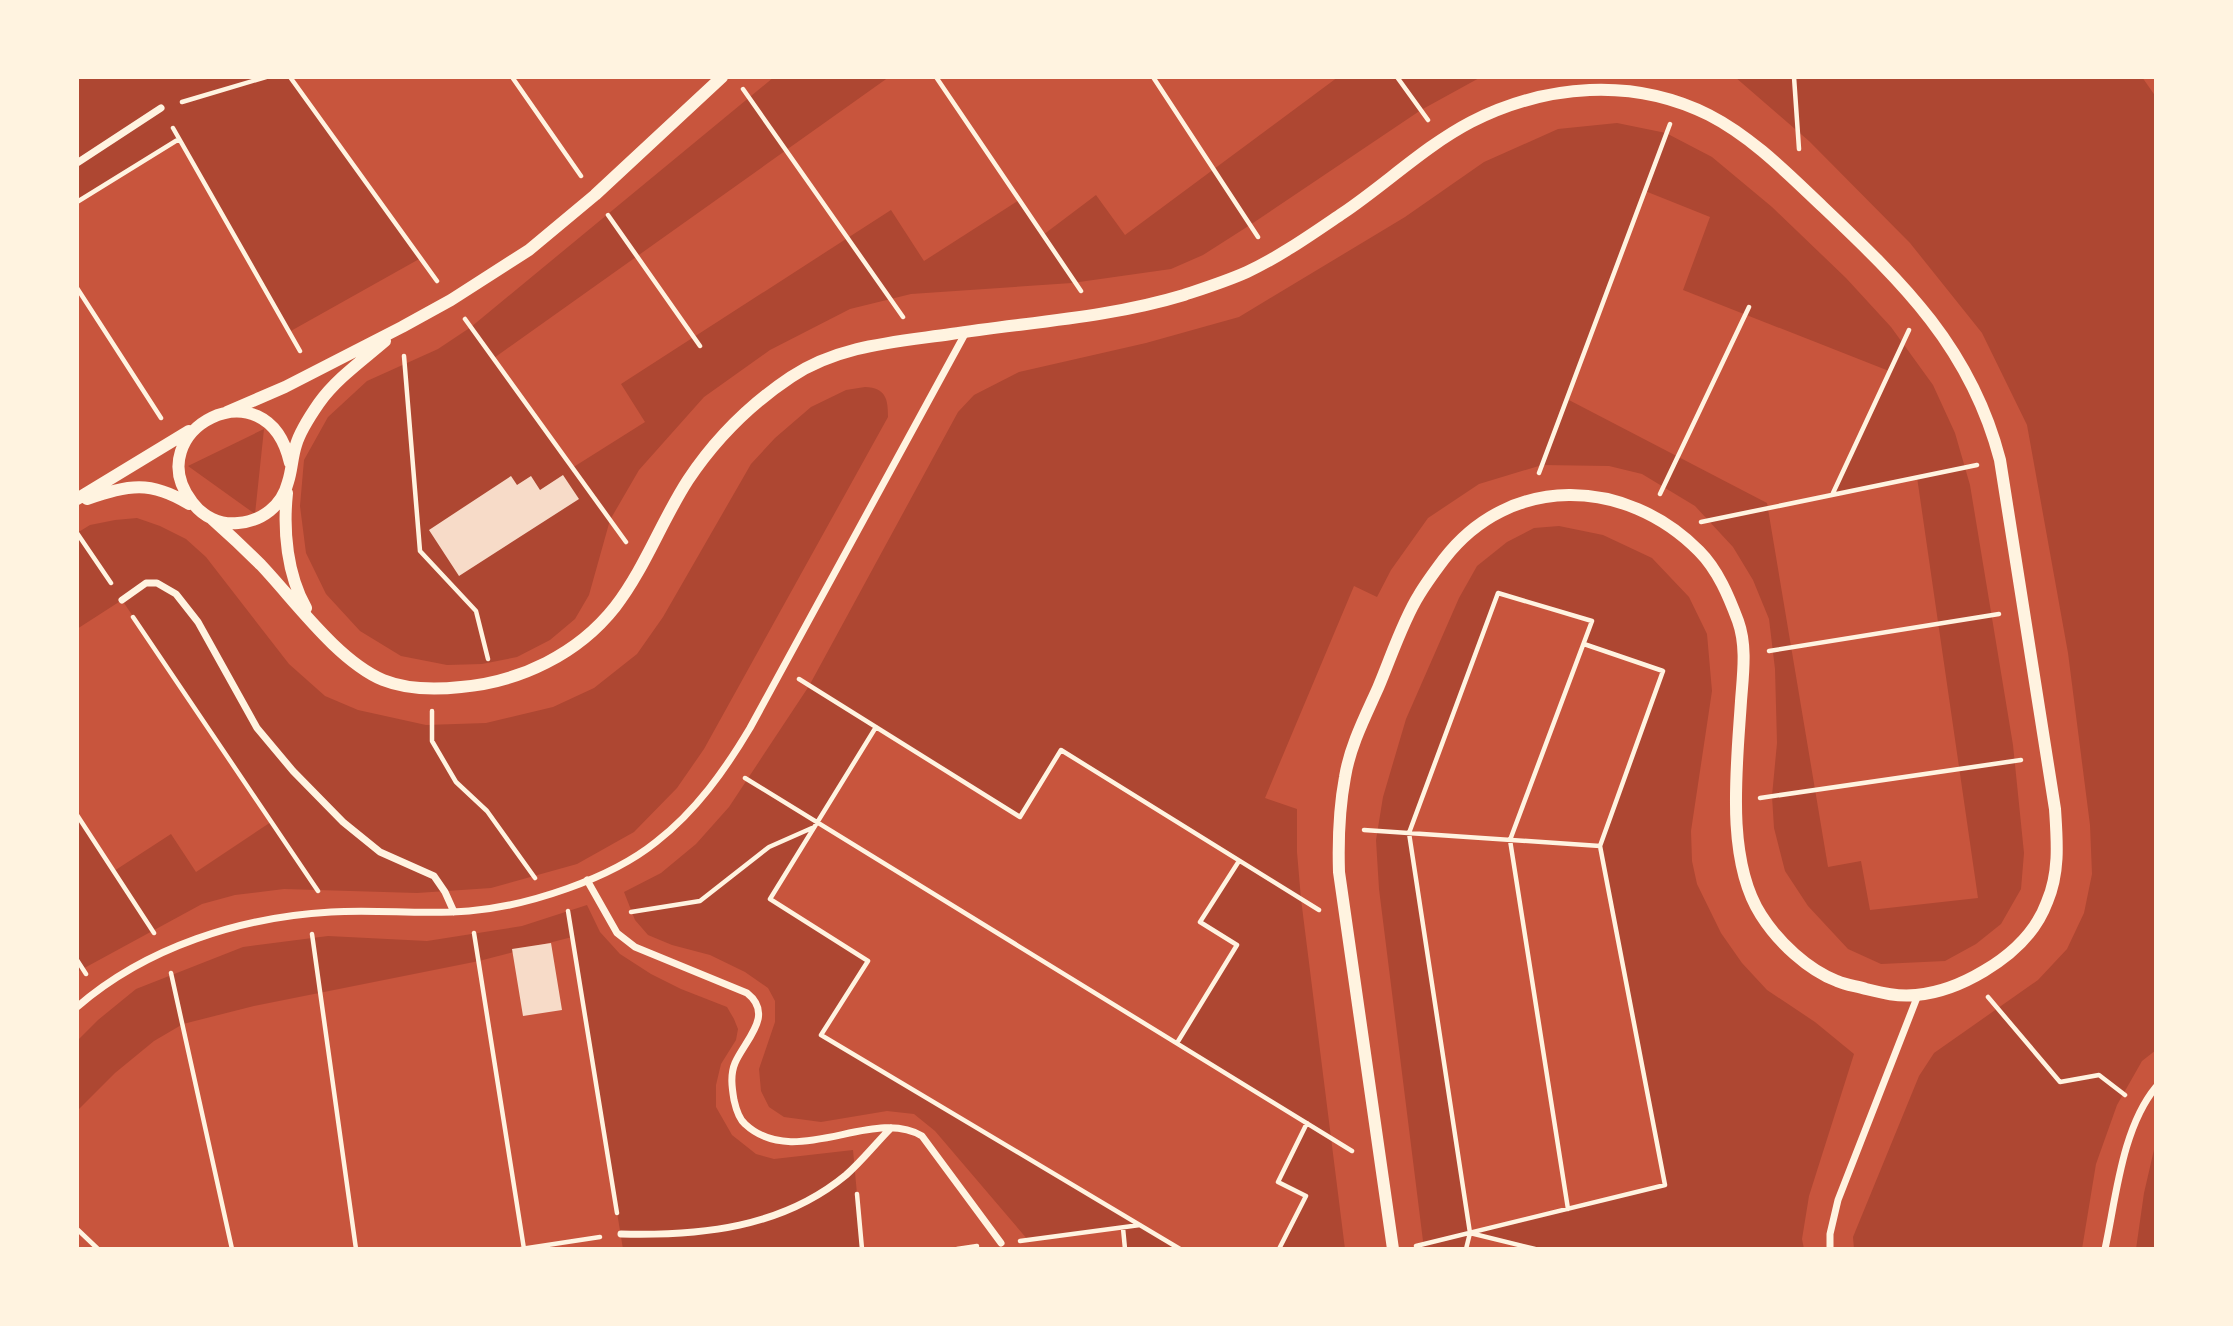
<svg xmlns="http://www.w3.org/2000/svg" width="2233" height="1326" viewBox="0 0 2233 1326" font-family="Lato,sans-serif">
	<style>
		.green { fill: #ae4732; fill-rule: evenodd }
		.building { fill: #f7dbc8 }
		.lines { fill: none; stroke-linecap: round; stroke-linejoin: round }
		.path { stroke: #fff3e0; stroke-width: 4.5 }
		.minor { stroke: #fff3e0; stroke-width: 7 }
		.tertiary { stroke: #fff3e0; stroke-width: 12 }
	</style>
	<rect width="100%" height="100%" fill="#c8553d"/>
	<path class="green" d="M 77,77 L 290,77 L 421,258 L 289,332 L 179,139 L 77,201 Z
		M 774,77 L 889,77 L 494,358 L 572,468 L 645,422 L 621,384 L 891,210 L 924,261 L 1019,200 L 1043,235 L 1096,195 L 1125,235 L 1338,77 L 1481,77 L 1421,110 L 1250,225 L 1203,255 L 1171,269 L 1072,283 L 911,294 L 850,309 L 770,350 L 704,397 L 639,470 L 610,520 L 589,595 L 575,619 L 550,640 L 517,657 L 482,664 L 447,665 L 401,656 L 360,631 L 326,594 L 306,553 L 300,506 L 304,460 L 328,417 L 367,381 L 438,349 L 471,327 Z
		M 1735,77 L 2142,77 L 2156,97 L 2156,1050 L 2142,1061 L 2117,1105 L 2096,1164 L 2082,1249 L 1854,1249 L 1853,1237 L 1919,1076 L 1934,1053 L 2038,980 L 2067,949 L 2084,913 L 2092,874 L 2090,825 L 2068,653 L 2027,425 L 1982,333 L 1910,243 L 1809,141 Z
		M 1617,123 L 1666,133 L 1712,157 L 1772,207 L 1846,278 L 1891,327 L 1933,385 L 1955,433 L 1970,485 L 2013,745 L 2024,853 L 2021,889 L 2001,924 L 1976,944 L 1945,961 L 1881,964 L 1848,949 L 1808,906 L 1785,871 L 1774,828 L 1772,796 L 1777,743 L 1775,669 L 1769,619 L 1753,580 L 1733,547 L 1695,506 L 1642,474 L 1609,466 L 1542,465 L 1479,484 L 1428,518 L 1391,570 L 1377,597 L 1354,586 L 1265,798 L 1297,809 L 1297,852 L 1301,899 L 1345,1249 L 1279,1249 L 1306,1197 L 1278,1182 L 1307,1123 L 1177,1043 L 1237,945 L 1200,922 L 1239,861 L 1062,750 L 1020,817 L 876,728 L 770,899 L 868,961 L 822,1035 L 1180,1249 L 1125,1249 L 1123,1228 L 1028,1240 L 935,1131 L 914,1114 L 887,1111 L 821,1122 L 784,1117 L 769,1107 L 761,1091 L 759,1069 L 775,1022 L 775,1001 L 768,988 L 745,972 L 710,955 L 672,945 L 648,935 L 635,920 L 624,892 L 661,873 L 696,844 L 729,807 L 809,686 L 958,412 L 974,395 L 1019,372 L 1146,343 L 1239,317 L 1405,217 L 1484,162 L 1558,129 ZM 1645,191 L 1710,217 L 1683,290 L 1889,371 L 1833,494 L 1917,477 L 1978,898 L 1870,910 L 1861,861 L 1828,867 L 1767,503 L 1567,399 Z
		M 865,387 C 886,388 888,399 888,417 L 704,749 L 677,788 L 634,832 L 577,864 L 491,888 L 417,893 L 284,889 L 235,895 L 202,904 L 77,972 L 77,815 L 114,871 L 171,834 L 196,872 L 271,822 L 122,600 L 77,629 L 77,533 L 90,525 L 115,520 L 137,518 L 160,526 L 186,539 L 206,557 L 289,664 L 325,696 L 358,710 L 426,725 L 486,723 L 553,707 L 594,688 L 637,654 L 663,617 L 751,464 L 775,438 L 811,407 L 846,390 Z
		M 264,429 L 255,514 L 188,466 Z
		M 1559,526 L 1603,535 L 1652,558 L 1689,597 L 1707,634 L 1712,691 L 1691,831 L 1692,861 L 1697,884 L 1721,933 L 1742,963 L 1767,990 L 1815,1022 L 1854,1054 L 1809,1196 L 1802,1239 L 1804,1249 L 1536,1249 L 1470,1233 L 1466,1249 L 1424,1249 L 1379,889 L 1376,840 L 1383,797 L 1406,719 L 1459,598 L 1477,566 L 1507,542 L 1534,528 ZM 1498,593 L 1592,622 L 1584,644 L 1663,671 L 1600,846 L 1665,1185 L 1469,1233 L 1409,833 Z
		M 587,905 L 600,932 L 620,954 L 651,974 L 681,989 L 727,1007 L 734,1019 L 738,1029 L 736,1040 L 721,1064 L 716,1085 L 716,1107 L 732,1135 L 756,1154 L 774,1159 L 853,1150 L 862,1249 L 623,1249 L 572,937 L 479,961 L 254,1006 L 183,1024 L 154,1041 L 115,1073 L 77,1111 L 77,1041 L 98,1020 L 136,989 L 243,947 L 328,936 L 427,941 L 522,926 Z
		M 2156,1141 L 2156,1249 L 2136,1249 L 2144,1193 Z"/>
	<path class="building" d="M 563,475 L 579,499 L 459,576 L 429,530 L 511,476 L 517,485 L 531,476 L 540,490 Z
		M 551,943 L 562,1010 L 523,1016 L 512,949 Z"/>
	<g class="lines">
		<path class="path" d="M 290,77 L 437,281
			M 512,77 L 581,176
			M 936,77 L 1081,291
			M 1153,77 L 1258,237
			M 1397,77 L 1428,120
			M 1794,77 L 1799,149
			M 743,89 L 903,317
			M 182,102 L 266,77
			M 173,128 L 300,351
			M 77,202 L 179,139
			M 608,215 L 700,346
			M 77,288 L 161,418
			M 465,319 L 626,542
			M 404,356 L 420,551 L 476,611 L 488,659
			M 1539,473 L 1670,124
			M 1833,493 L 1909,330
			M 1660,494 L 1749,307
			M 1701,522 L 1977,465
			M 77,533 L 111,583
			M 133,617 L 318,891
			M 1769,651 L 1999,614
			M 799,679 L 1020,817 L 1061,750 L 1319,910
			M 432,711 L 432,741 L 456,782 L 487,811 L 535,878
			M 876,727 L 770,899 L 868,961 L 821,1035 L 1180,1249
			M 745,778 L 1352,1151
			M 1760,798 L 2021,760
			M 77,815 L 154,933
			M 1364,830 L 1600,846
			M 568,911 L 617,1213
			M 631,912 L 700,901 L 769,847 L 812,828
			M 474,933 L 524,1249
			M 312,934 L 356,1249
			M 77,960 L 86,974
			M 171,973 L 232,1249
			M 1988,997 L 2060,1082 L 2099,1075 L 2125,1095
			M 1177,1043 L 1237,945 L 1200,922 L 1239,861
			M 857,1194 L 862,1249
			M 1123,1228 L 1125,1249
			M 77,1229 L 98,1249
			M 1470,1233 L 1535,1249
			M 1020,1241 L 1140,1225
			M 1416,1246 L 1665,1185 L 1600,846 L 1663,671 L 1584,644
			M 521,1249 L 600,1237
			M 957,1249 L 977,1246
			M 1279,1249 L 1306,1196 L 1278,1182 L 1307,1123
			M 1466,1249 L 1470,1233 L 1409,833 L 1498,593 L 1592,621 L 1510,840 L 1568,1209"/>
		<path class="minor" d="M 77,163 L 161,108
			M 122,600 L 146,583 L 157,583 L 176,594 L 198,622 L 257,728 L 293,771 L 343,822 L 380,852 L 434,876 L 445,892 L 454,912
			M 587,880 L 617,933 L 635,947 L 747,993 C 775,1015 745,1040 735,1063 C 730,1075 732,1088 734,1100 C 736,1109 739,1119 745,1124 C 795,1171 873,1106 922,1136 L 1001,1243
			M 77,1007 C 146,947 241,917 331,912 C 377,909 423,915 469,911 C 528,906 610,879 656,842 C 696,811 725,770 750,728 L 966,332
			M 621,1234 C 701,1236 782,1228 846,1175 C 862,1161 876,1143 891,1128
			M 1830,1249 L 1830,1234 L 1838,1200 L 1918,995
			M 2105,1249 C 2116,1198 2122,1128 2156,1087"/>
		<path class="tertiary" d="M 227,412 L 285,387 L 402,327 L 451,300 L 529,250 L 595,195 L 722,77
			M 290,463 C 267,361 137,431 192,502 C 203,517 220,525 238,523 C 262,521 282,506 288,482 C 292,470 292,457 296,445 C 300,431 310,416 319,403 C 336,379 363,360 385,341
			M 287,493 C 283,531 287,574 306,608
			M 77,499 L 189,431
			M 87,499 C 129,485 150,480 189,504
			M 212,519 C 229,534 245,549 261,565 C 295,601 338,661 383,680 C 408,690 434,690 461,687 C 520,682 578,654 615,607 C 645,568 662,520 688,480 C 716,438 749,405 791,377 C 839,345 896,342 951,334 C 1029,322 1108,318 1184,295 C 1205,288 1227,281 1247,272 C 1281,256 1312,234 1343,213 C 1386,184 1425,146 1471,122 C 1546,84 1633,77 1709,115 C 1752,137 1788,174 1823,207 C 1903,283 1971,348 2000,460 L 2055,809 C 2057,840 2060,872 2047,902 C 2036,932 2011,955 1984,971 C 1964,983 1939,993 1916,995 C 1898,997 1882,993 1866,989 C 1856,986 1846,985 1837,981 C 1808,970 1778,942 1761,915 C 1725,859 1737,765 1741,701 C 1743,674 1747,646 1738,621 C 1729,597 1718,570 1699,551 C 1626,477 1510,473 1444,559 C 1435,571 1426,583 1419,595 C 1403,620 1390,660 1378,688 C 1365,717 1350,746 1345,777 C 1339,809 1338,840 1339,872 L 1393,1249"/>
	</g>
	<rect width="2233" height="1326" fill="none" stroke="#fff3e0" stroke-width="158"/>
</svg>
